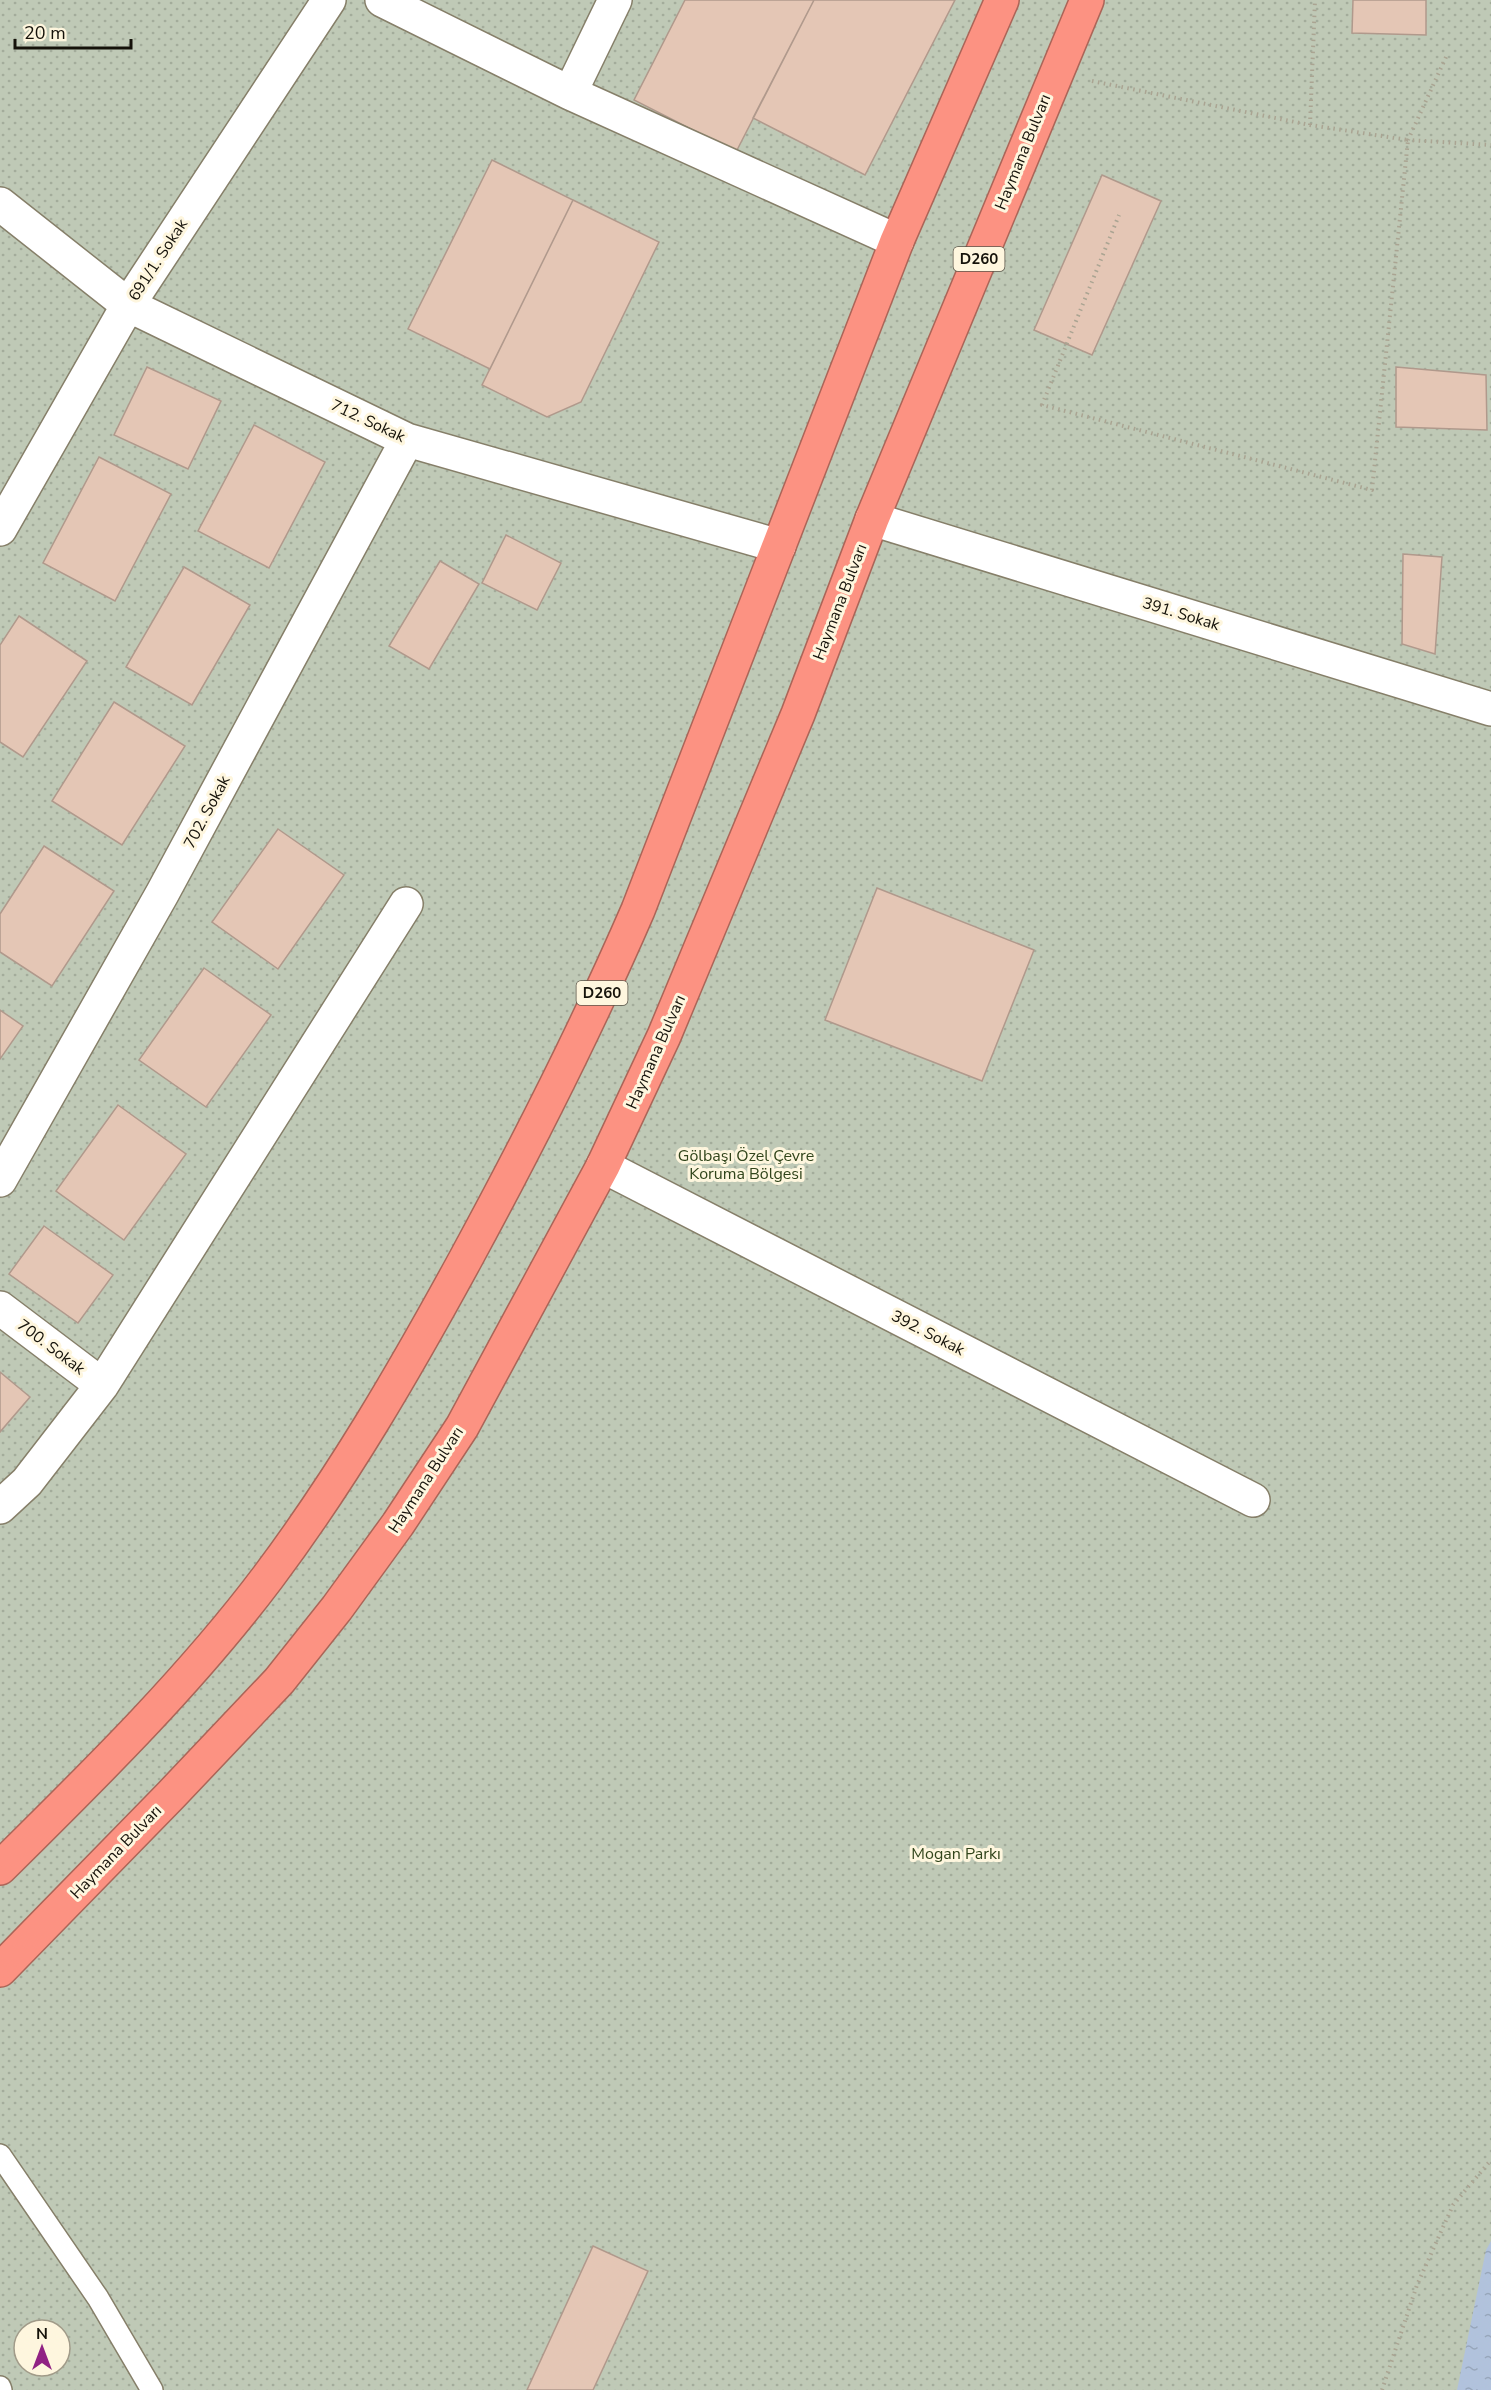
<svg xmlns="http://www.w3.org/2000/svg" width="1491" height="2390" viewBox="0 0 1491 2390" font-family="'Nunito Sans',sans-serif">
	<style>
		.park { fill: url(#park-dots); fill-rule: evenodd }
		.water { fill: url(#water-ripples) }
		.building { fill: #e4c6b5; stroke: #b0998c; stroke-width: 1.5 }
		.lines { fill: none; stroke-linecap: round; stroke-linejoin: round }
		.lane-casing { stroke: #867f69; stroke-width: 24 }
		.street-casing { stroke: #867f69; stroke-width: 36 }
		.highway-casing { stroke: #ab6558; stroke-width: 36 }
		.path { stroke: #aaa492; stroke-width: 4; stroke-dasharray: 1.5 4.5; stroke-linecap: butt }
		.lane { stroke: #fff; stroke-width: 21 }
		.street { stroke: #fff; stroke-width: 33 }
		.highway { stroke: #fc9282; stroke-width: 33 }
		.labels { text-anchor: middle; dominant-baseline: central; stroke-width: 6; stroke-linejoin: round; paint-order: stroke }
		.shield { fill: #fef6de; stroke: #5b564a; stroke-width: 1.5 }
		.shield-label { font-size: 15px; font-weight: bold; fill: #15120a }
		.street-label { font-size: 16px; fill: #15120a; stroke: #fef6de }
		.park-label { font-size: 16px; fill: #30441a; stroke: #fef6de }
	</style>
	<defs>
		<pattern id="park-dots" width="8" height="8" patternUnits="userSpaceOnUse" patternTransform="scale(1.5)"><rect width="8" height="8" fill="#bfc9b6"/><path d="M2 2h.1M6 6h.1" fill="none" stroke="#a3ac9b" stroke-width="1.8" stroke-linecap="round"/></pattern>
		<pattern id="water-ripples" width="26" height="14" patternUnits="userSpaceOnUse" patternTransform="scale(1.5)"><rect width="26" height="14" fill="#b1c2dc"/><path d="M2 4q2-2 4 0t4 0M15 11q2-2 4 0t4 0" fill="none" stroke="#97a6bb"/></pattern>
	</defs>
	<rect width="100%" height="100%" fill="#fef6de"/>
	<path class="park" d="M 0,0 L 1491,0 L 1491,2390 L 0,2390 ZM 24,2330 L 60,2330 L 60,2366 L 24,2366 Z"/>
	<path class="water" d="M 1491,2241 L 1491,2390 L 1457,2390 L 1486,2250 Z"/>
	<path class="building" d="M 685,0 L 814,0 L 736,152 L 634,100 Z
		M 814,0 L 955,0 L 865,175 L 753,118 Z
		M 1353,0 L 1426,0 L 1426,35 L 1352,33 Z
		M 492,160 L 573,200 L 490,369 L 408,329 Z
		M 1102,175 L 1161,201 L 1092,355 L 1034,330 Z
		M 573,200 L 659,242 L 581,402 L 547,417 L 482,385 Z
		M 147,367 L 221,401 L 188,469 L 114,435 Z
		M 1396,367 L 1486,375 L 1487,430 L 1396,427 Z
		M 254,425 L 325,462 L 269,568 L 198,531 Z
		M 99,457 L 171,494 L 115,601 L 43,563 Z
		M 506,535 L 561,563 L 537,610 L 482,583 Z
		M 1403,554 L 1442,557 L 1435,654 L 1402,644 Z
		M 440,561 L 479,584 L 429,669 L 389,646 Z
		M 184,567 L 250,605 L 192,705 L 126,667 Z
		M 19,616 L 87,661 L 23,757 L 0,742 L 0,645 Z
		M 114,702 L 185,746 L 122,845 L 52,801 Z
		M 278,829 L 344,875 L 278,969 L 212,922 Z
		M 44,846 L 114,891 L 52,986 L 0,952 L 0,914 Z
		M 877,888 L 1034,950 L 982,1081 L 825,1020 Z
		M 204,968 L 271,1015 L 206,1107 L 139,1060 Z
		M 0,1010 L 23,1026 L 0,1059 Z
		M 118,1105 L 186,1154 L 124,1240 L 56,1191 Z
		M 44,1226 L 113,1275 L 78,1323 L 9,1274 Z
		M 0,1372 L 30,1397 L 0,1432 Z
		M 593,2246 L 648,2271 L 593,2390 L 527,2390 Z"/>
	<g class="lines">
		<g class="lane-casing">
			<path id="lane" d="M 0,2155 L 98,2298 L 152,2390
				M 0,2387 L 1,2390"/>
		</g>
		<g class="street-casing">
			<path id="street" d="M 382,0 L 570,93 L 897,241
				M 570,93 L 615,0
				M 0,204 L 128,305 L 407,440 L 779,546
				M 872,519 L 1491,709
				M 0,529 L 128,305 L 329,0
				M 603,1166 L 1253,1500
				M 0,1180 L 162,894 L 407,440
				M 0,1308 L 102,1385
				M 0,1507 L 27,1482 L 102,1385 L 406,904"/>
		</g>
		<g class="highway-casing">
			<path id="highway" d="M 0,1868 C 93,1776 189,1682 268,1577 C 343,1477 405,1370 465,1260 C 527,1146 586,1030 638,910 L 897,241 L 1002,0
				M 0,1970 L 171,1795 L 279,1681 L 337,1608 L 398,1524 L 462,1427 L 603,1166 L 664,1036 L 798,714 L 872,519 L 1087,0"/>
		</g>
		<path class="path" d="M 1446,57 L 1408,140 L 1491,145
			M 1092,81 L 1310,125 L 1408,140 L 1372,490 L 1042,405 L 1119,215
			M 1310,125 L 1315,0
			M 1382,2390 L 1417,2285 L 1453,2205 L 1491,2160"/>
		<use href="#lane" class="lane"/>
		<use href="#street" class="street"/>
		<use href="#highway" class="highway"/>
	</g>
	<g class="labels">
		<g class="shield">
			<rect x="953.5" y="247" width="51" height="24" rx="4.5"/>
			<rect x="576.5" y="981" width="51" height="24" rx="4.5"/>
		</g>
		<g class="shield-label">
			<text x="979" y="259">D260</text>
			<text x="602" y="993">D260</text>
		</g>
		<g class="street-label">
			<text transform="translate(1023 152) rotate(-68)">Haymana Bulvarı</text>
			<text transform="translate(158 260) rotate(-57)">691/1. Sokak</text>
			<text transform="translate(368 421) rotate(25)">712. Sokak</text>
			<text transform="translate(840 602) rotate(-69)">Haymana Bulvarı</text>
			<text transform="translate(1181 614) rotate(17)">391. Sokak</text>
			<text transform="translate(207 812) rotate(-62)">702. Sokak</text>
			<text transform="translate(656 1052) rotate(-66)">Haymana Bulvarı</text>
			<text transform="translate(928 1333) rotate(27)">392. Sokak</text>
			<text transform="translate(51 1347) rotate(37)">700. Sokak</text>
			<text transform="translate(426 1480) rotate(-57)">Haymana Bulvarı</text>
			<text transform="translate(116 1852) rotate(-46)">Haymana Bulvarı</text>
		</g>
		<g class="park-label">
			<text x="746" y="1156">Gölbaşı Özel Çevre<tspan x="746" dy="18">Koruma Bölgesi</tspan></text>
			<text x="956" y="1854">Mogan Parkı</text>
		</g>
	</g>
	<g transform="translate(42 2348)"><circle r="28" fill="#fef6de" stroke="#a19b89" stroke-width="1.5"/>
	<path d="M0-4.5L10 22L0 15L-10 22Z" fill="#912284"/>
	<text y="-9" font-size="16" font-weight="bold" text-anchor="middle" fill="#15120a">N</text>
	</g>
	<path d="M15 39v9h116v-9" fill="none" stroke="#15120a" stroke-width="3"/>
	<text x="24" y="39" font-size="18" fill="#15120a" stroke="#fef6de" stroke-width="4.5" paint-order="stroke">20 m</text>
</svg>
